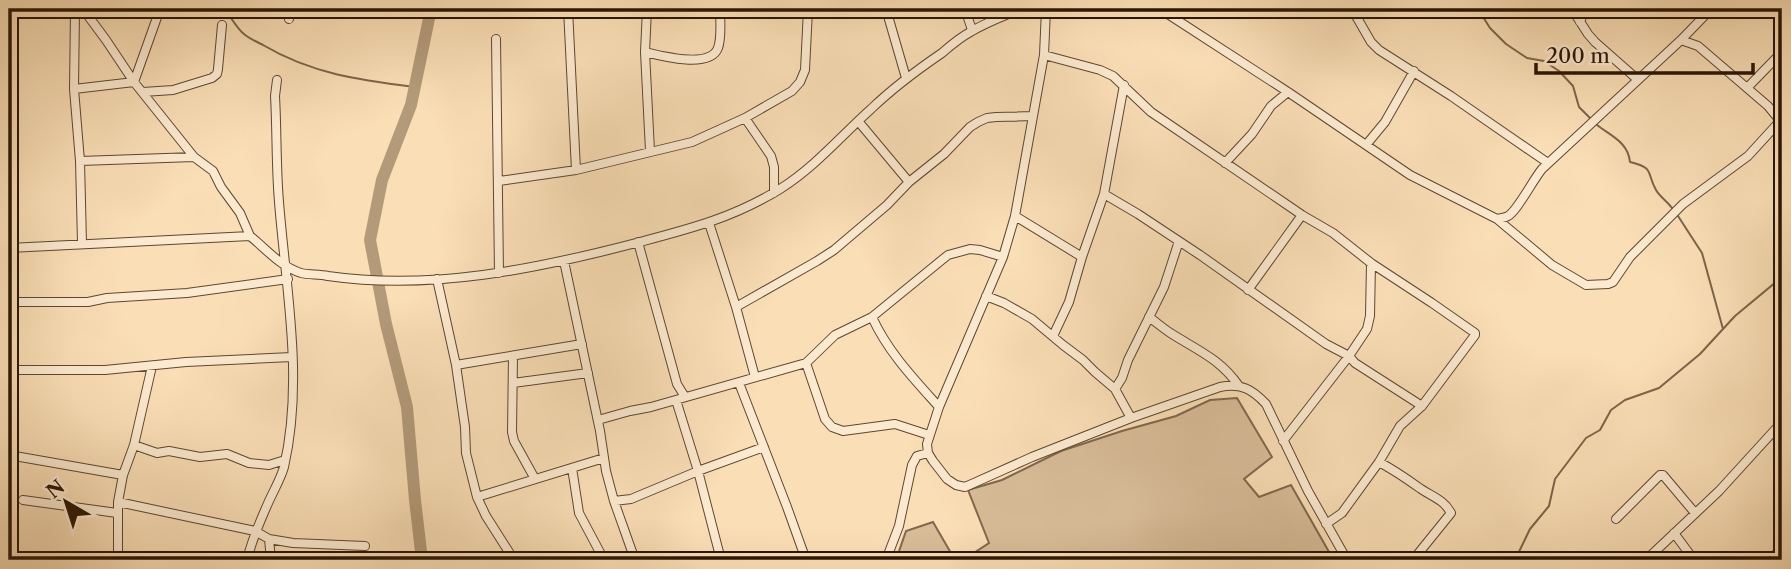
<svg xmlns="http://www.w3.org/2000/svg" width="1791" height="569" viewBox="0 0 1791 569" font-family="'Libre Caslon Text',serif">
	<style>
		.green { fill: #d7bc98; stroke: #80684e; stroke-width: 2 }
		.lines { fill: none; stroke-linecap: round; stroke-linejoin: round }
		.stream { stroke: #7c654a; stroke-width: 2 }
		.river { stroke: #b39a79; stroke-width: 12 }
		.street-casing { stroke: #5e4730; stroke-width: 10 }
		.street { stroke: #fcead0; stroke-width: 8 }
	</style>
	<rect width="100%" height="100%" fill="#fadeb6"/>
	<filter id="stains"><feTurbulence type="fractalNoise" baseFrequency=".00286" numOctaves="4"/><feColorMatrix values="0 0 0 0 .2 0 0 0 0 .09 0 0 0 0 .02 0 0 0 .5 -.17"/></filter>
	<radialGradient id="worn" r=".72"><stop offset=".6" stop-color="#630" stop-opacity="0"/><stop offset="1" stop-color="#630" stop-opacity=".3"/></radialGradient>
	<path class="green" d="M 1237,398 L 1272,457 L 1244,479 L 1259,497 L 1291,485 L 1329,552 L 1315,560 L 963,560 L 989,543 L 968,490 L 1002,480 L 1061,451 L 1122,431 L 1176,416 L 1210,400 Z
		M 933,522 L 955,560 L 896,560 L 906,531 Z"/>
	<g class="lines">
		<path class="stream" d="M 224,9 C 231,16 236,28 244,34 C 250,39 257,42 263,45 C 312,74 360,80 415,87
			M 1478,9 L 1490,28 L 1506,44 L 1527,58 L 1544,61 L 1559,71 L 1573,86 L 1579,107 L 1590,118
			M 1597,125 C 1611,136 1628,142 1630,162 C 1655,168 1646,172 1656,190 C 1660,197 1668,202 1672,208
			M 1678,216 L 1702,253 L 1723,329
			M 1515,560 L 1530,529 L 1549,506 L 1555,479 L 1586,438 L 1600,430 L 1611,410 L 1625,400 L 1659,388 L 1700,354 L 1735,316 L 1782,277"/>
		<path class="river" d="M 422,560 L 415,500 L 407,407 L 386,324 L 370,240 L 382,180 L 411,105 L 431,9"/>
		<g class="street-casing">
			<path id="street" d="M 75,9 L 74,89 L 80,161 L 82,243
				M 83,9 L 106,40 L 134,82 L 194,157 L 213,171 L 221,187 L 240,213 L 250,236
				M 568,9 L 576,170
				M 647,9 L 645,52 L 650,151
				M 886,9 L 906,78
				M 965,9 L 972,30
				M 1046,9 L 1044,55 L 1015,216 L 1003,257 L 939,407 L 927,444 L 928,453 L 933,461 L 947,479 L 956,485 L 965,487 L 1032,457 L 1131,418 L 1220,387 C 1241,383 1252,389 1266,404 L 1308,491 L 1347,560
				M 1160,9 L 1288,92 L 1410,175 L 1497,219 C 1501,218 1505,218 1508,216 C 1517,211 1533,180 1542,169 L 1681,40 L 1711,9
				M 1352,9 L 1371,42 L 1379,50 L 1451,96 L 1548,163
				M 1572,9 L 1588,34 L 1595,42 L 1637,79
				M 289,19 L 290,9
				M 1580,22 L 1585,9
				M 496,39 L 499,273
				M 1681,40 L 1698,46 L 1768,106 L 1782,123
				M 645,52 C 661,56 710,69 718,48 C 722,37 720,21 720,9
				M 1044,55 L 1100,70 L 1113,76 L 1151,112 L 1302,215 L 1333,233 L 1371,263 L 1432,303 L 1475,333 L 1475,335 L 1422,406
				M 1747,88 L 1782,52
				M 74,89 L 134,82 L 160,9
				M 143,92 L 173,90 L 212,78 L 217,74 L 218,69 L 222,25
				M 745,118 L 771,156 L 774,167 L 774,193
				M 858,121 L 909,182
				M 1366,145 L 1385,122 L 1414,71
				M 80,161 L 194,157
				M 1225,163 L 1252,134 L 1271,106 L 1288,92
				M 499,181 L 576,170 L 692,142 L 745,118 L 792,91 L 800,82 L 805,70 L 808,9
				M 1104,194 L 1138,214 L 1200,255 L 1326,344 L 1349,356 L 1355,363 L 1422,406 L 1400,426 L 1379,462 L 1342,513 L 1326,524
				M 1015,216 L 1082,257
				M 1497,219 L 1552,265 L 1586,285 L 1608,284 L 1613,282 L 1630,257 L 1683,204 L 1748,156 L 1780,121
				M 709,223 L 736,307 L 755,377
				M 638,242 L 677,384 L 685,397
				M 9,248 L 250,236 C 266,249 281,267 301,273 C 309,275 319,274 328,276 C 431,291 536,269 636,243 C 689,229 733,218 780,189 C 815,167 841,136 871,109 C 893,88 917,70 942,53 C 951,45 961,37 972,31 C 987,22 1004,16 1020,9
				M 564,261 L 600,431 L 606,471 L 614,501 L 635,560
				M 437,279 L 456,365 L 465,427 L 466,453 L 477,497 L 486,516 L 514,560
				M 1248,290 L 1302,215
				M 986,296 L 1004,303 L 1032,319 L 1063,345 L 1083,360 L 1095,372 L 1115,389
				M 9,302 L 88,302 L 107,298 L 187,293 L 288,279
				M 736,307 L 817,261 L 834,250 L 887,205 L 909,182 L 944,154 L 970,127 L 978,122 L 987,118 L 996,117 L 1033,116
				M 872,317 C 888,352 913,378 939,407
				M 1149,317 C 1156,322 1164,329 1172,334 C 1199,351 1220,359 1239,386
				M 1053,336 L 1069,302 L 1082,257 L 1104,194 L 1124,85
				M 513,356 L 512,432 L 514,441 L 535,479
				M 806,363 L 825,419 L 832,427 L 843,431 L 895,424 L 929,435
				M 456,365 L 582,344
				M 9,370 L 105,370 L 186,362 L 292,357
				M 513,383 L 588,373
				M 739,383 L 787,507 L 806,560
				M 676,400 L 698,471 L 721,560
				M 1131,418 L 1115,389 L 1122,378 L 1128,360 L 1164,287 L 1179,241
				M 598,420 L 630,411 L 651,407 L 806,363 L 835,335 L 872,317 L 948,255 L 970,249 L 980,250 L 1003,257
				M 1283,441 L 1349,356 L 1367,329 L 1370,316 L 1371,263
				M 134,445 L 157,453 L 169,451 L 200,457 L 227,454 L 249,463 L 269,465 L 285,460
				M 9,455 L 123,475
				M 1379,462 C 1394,470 1407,479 1421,489 C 1433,497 1444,500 1451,513 L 1413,560
				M 572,468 L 579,513 L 604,560
				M 477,497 L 604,458
				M 23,500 L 117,513
				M 614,501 L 631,499 L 698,471 L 764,447
				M 118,502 L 255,531 L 269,539 L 293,543 L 365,546
				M 1616,519 L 1660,475 L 1663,475 L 1695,513
				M 1674,533 L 1694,560
				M 269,539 L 271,560
				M 118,560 L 118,502 L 123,475 L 134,445 L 152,366
				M 247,560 C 252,539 260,521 269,501 C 274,490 281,478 284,467 C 304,380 286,290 279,202 C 276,167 277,131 275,96 L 277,80
				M 886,560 L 899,526 L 912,465 L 917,456 L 928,453
				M 1646,560 L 1719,491 L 1782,422
				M 1770,560 L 1782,548"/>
		</g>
		<use href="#street" class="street"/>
	</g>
	<rect width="1791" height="569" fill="none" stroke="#fadeb6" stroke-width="35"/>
	<rect x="10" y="10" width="1770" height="548" fill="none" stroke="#2a1503" stroke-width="3.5"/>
	<rect x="18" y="18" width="1756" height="534" fill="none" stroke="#2a1503" stroke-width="2"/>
	<g transform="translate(66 502) rotate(321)" stroke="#fcead0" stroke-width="5" paint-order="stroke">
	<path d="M0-5L12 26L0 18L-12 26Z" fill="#2a1503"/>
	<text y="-10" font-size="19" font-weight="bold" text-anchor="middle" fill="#2a1503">N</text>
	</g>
	<path d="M1536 63v10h217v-10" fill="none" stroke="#2a1503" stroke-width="3.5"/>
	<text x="1546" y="63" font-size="21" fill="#2a1503" stroke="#fcead0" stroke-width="5" paint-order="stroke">200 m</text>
	<rect width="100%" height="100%" filter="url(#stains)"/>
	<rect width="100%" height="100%" fill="url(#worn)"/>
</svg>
